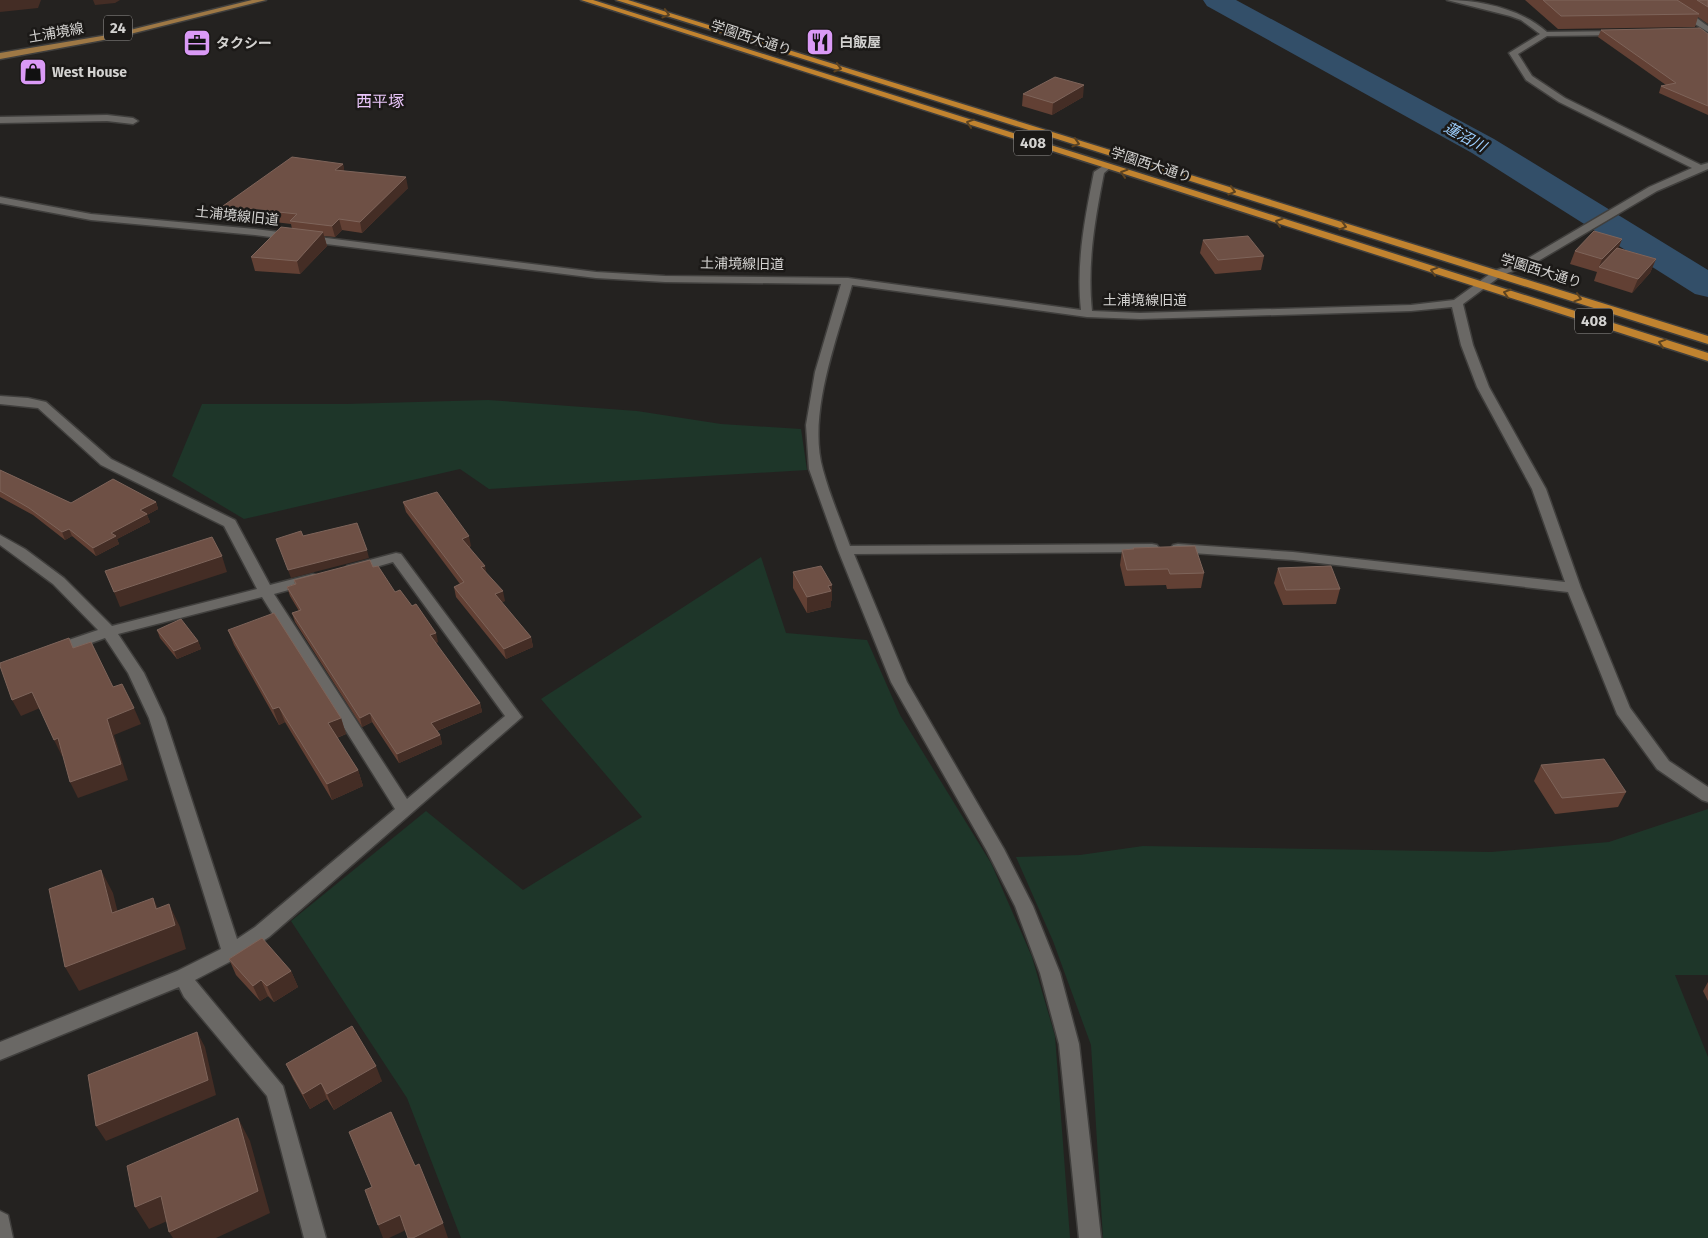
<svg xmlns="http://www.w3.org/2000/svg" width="1708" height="1238" viewBox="0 0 1708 1238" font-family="'Fira Sans','Noto Sans JP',sans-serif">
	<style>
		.green { fill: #1e3629 }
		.water { fill: #334f69 }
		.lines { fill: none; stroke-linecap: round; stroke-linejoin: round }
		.river { fill: #334f69; fill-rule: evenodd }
		.minor-casing { stroke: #403f3d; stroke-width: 3 }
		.major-casing { stroke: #403f3d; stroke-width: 3 }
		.highway-casing { stroke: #403f3d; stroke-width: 3 }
		.minor { fill: #6a6865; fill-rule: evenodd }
		.major { fill: #9e7845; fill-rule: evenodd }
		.highway { fill: #c1832f; fill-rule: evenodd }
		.wall { fill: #624034 }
		.shaded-wall { fill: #442d25 }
		.building { fill: #6e5045; stroke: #7e645a }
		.oneway { stroke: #5d4321 }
		.labels { text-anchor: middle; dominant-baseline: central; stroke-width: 5; stroke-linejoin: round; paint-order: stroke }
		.far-street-label { font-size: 14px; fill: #d3d2d0; stroke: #1b1917 }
		.far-poi-label { font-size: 14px; font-weight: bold; fill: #d3d2d0; stroke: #1b1917; text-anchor: start }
		.shield { fill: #1b1917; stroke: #9c9a98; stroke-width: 1 }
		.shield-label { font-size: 15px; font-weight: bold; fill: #d3d2d0 }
		.far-water-label { font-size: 15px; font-style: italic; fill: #9dcfff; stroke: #1b1917 }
		.far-quarter-label { font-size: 16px; fill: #e9c5f9; stroke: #1b1917 }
	</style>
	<rect width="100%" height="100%" fill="#242220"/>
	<path class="green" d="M 488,400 L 637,411 L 721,424 L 801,429 L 807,470 L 489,489 L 460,469 L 244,519 L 172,476 L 202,404 L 346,404 Z
		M 761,557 L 786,633 L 867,640 L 900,715 L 991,863 L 1032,957 L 1055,1036 L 1070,1238 L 461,1238 L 407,1098 L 291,921 L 426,811 L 523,890 L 642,817 L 541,699 Z
		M 1708,809 L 1708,975 L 1675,975 L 1708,1057 L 1708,1238 L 1103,1238 L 1091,1045 L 1053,941 L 1016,857 L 1080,855 L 1143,846 L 1491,852 L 1609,842 Z"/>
	<path class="water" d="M 1552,184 L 1708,281 L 1708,291 L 1541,186 Z"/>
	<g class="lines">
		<path class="river" d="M 1203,0 L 1236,0 L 1494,139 L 1708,270 L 1708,297 L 1695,294 L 1472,153 L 1207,6 Z"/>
		<g class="minor-casing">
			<path id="minor" d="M 1447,0 C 1481,0 1521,9 1547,32 L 1623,31 L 1624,33 L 1620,35 L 1547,36 L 1518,54 L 1532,76 L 1565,98 L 1701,165 L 1708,163 L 1708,169 L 1657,191 L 1533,264 L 1502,275 L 1463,304 L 1473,345 L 1489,387 L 1546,489 L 1581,588 L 1630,708 L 1669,761 L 1708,787 L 1708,802 L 1702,800 L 1657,769 L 1617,714 L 1568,592 L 1293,560 L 1178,552 L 1173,551 L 1171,548 L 1173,545 L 1178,544 L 1293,552 L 1565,582 L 1532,489 L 1477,387 L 1461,345 L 1452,307 L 1411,311 L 1140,319 L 1087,317 L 852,285 C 837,339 807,415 823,470 C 830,496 841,521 850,546 L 1152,544 L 1157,545 L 1159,548 L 1157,551 L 1152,552 L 854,554 L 907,682 L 1004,849 L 1033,906 L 1060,973 L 1079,1044 L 1101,1238 L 1079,1238 L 1059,1044 L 1040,973 L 1015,906 L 987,851 L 891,682 L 838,550 L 809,469 L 806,425 L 815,372 L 841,284 L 665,282 L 596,278 L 255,235 L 91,220 L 0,203 L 0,197 L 91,214 L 255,229 L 596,272 L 665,276 L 848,278 L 1081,310 C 1076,262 1085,218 1094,172 L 1106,164 L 1111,167 L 1104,173 C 1095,219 1087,263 1092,311 L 1140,313 L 1411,305 L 1454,300 L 1494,271 L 1525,260 L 1649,187 L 1692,168 L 1559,102 L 1526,80 L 1509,53 L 1540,34 L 1521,20 L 1510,16 Z
				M 1656,0 C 1676,0 1692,15 1708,26 L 1708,32 Z
				M 107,115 L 133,118 L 138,121 L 133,124 L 107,121 L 0,123 L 0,117 Z
				M 0,396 L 28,398 L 46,402 L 111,459 L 235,520 L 270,585 L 313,574 L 318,576 L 320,579 L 318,582 L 274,594 L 407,799 L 505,716 L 393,562 L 352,574 L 347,572 L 345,569 L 347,566 L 396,553 L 401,554 L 522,717 L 269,937 L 239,957 L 195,980 L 283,1086 L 326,1238 L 304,1238 L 267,1096 L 184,997 L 179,987 L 0,1060 L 0,1042 L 177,971 L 221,949 L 149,718 L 128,673 L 105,638 L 58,655 L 53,656 L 48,655 L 45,651 L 48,647 L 98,630 L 53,584 L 0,545 L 0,535 L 25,549 L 64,578 L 112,626 L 257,589 L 224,526 L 101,465 L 38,408 L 0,404 ZM 262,597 L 395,809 L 255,927 L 237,939 L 165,718 L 144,673 L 118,634 Z
				M 0,1211 L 8,1215 L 13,1238 L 0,1238 Z"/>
		</g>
		<g class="major-casing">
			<path id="major" d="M 252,0 L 266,0 L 114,38 L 0,59 L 0,53 L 114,34 Z"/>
		</g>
		<g class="highway-casing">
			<path id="highway" d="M 581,0 L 593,0 L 1708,353 L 1708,361 Z
				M 616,0 L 628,0 L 1708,336 L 1708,344 Z"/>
		</g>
		<use href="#minor" class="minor"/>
		<use href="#major" class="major"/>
		<use href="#highway" class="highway"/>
	</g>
	<path class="wall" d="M 1525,0 L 1708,0 L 1708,24 L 1698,17 L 1695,27 L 1558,29 Z
		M 1601,30 L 1708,34 L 1708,115 L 1659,93 L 1661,86 L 1666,85 L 1598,37 Z
		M 1023,94 L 1083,97 L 1052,115 L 1022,106 Z
		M 343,164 L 344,171 L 408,188 L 362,233 L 342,230 L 335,237 L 324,236 L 327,246 L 300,274 L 255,271 L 251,257 L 292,229 L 291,224 L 227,216 L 223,206 Z
		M 1622,239 L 1618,248 L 1656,259 L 1650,273 L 1632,293 L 1594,281 L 1597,272 L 1570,264 L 1575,251 Z
		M 1203,240 L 1264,256 L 1261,270 L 1215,274 L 1200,253 Z
		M 0,470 L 71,503 L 156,502 L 158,509 L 147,515 L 150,522 L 117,539 L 119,544 L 96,556 L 72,536 L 65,540 L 33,515 L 0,497 Z
		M 403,502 L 471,546 L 469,547 L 505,601 L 501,602 L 531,637 L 533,647 L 506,659 L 456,597 L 454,587 L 460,584 L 406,512 Z
		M 1133,548 L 1204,573 L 1201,588 L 1167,589 L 1166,585 L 1125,586 L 1120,565 L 1122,550 L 1133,549 Z
		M 373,567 L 438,642 L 435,643 L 480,703 L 482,712 L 437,731 L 440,735 L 442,744 L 399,763 L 372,722 L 362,727 L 295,622 L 292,613 L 299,611 L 290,596 L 287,587 L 295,584 L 294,580 Z
		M 1278,568 L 1340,589 L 1336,604 L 1283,605 L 1274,583 Z
		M 793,572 L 832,585 L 832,601 L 831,601 L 831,607 L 807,613 L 793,588 Z
		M 157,630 L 198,641 L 201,649 L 177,659 L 160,638 Z
		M 228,630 L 341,718 L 346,734 L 337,738 L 358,770 L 363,786 L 332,800 L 285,722 L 279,725 L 234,645 Z
		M 1541,765 L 1626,792 L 1618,807 L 1555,814 L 1534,781 Z
		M 229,959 L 291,971 L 298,987 L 274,1002 L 268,996 L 260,1001 L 236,975 Z
		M 1708,982 L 1708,1001 L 1703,991 Z
		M 286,1064 L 382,1081 L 334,1110 L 327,1099 L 310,1109 L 293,1079 Z"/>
	<path class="shaded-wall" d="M 0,0 L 41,0 L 38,8 L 0,12 Z
		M 93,0 L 120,0 L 115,3 L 95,5 Z
		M 1084,85 L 1083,97 L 1052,115 L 1053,103 Z
		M 343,164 L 345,175 L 335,170 Z
		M 406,177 L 408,188 L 362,233 L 360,222 Z
		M 339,219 L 342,230 L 335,237 L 332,226 Z
		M 323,232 L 327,246 L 300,274 L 297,261 Z
		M 1622,239 L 1617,252 L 1599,267 L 1597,272 L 1602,259 Z
		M 1656,259 L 1650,273 L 1632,293 L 1638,279 Z
		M 156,502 L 158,509 L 147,515 L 150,522 L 117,539 L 119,544 L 96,556 L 93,548 L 140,510 Z
		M 69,529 L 72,536 L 65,540 L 62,532 Z
		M 469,536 L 471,546 L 464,548 L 462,539 Z
		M 367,550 L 369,558 L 291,578 L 288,570 Z
		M 222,556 L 227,572 L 120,607 L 114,592 Z
		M 485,566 L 487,575 L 481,567 Z
		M 832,585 L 832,601 L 831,601 L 831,607 L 807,613 L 807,597 L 828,586 Z
		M 503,591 L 505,601 L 497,604 L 495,594 Z
		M 436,633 L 438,642 L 432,644 L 430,635 Z
		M 531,637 L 533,647 L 506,659 L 504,649 Z
		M 198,641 L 201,649 L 177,659 L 174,651 Z
		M 32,692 L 40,708 L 21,716 L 12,700 Z
		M 480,703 L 482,712 L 434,732 L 431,723 Z
		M 279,707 L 285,722 L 279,725 L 273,709 Z
		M 134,708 L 141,724 L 114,735 L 128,780 L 78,798 L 70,782 L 107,719 Z
		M 370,713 L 372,722 L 362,727 L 360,718 Z
		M 341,718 L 346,734 L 333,739 L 328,723 Z
		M 440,735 L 442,744 L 399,763 L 397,754 Z
		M 58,738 L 66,754 L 62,756 L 54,740 Z
		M 358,770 L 363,786 L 332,800 L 327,784 Z
		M 101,870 L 113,893 L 124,937 L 112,913 Z
		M 153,898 L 164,921 L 169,904 L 180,927 L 186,949 L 79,991 L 65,967 L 156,909 Z
		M 291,971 L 298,987 L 274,1002 L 267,986 Z
		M 261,980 L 268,996 L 260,1001 L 253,986 Z
		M 197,1032 L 205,1047 L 216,1095 L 106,1141 L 96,1126 Z
		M 376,1066 L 382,1081 L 334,1110 L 327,1094 Z
		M 321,1083 L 327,1099 L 310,1109 L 303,1094 Z
		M 238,1118 L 250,1141 L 270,1213 L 216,1238 L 173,1238 L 169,1232 Z
		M 161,1196 L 174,1218 L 149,1229 L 135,1207 Z
		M 400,1215 L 406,1230 L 389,1238 L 383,1238 L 378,1225 Z
		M 443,1223 L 448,1238 L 413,1238 Z"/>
	<path class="building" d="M 1543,0 L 1677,0 L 1699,14 L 1561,16 Z
		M 1697,0 L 1708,0 L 1708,7 Z
		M 1700,28 L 1708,34 L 1708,106 L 1661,86 L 1676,83 L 1601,30 Z
		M 1055,77 L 1084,85 L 1053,103 L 1023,94 Z
		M 292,157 L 343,164 L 335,170 L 406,177 L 360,222 L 339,219 L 332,226 L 290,221 L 297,214 L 223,206 Z
		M 281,227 L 323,232 L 297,261 L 251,257 Z
		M 1594,231 L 1622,239 L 1602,259 L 1575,251 Z
		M 1248,236 L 1264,256 L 1218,260 L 1203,240 Z
		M 1617,248 L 1656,259 L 1638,279 L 1599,267 Z
		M 0,470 L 71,503 L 113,479 L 156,502 L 140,510 L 147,514 L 111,533 L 116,536 L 93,548 L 69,529 L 62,532 L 29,508 L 0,491 Z
		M 437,492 L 469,536 L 462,539 L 485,566 L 481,567 L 503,591 L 495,594 L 531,637 L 504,649 L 454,587 L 464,582 L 403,502 Z
		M 357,523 L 367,550 L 288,570 L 276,539 L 301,531 L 303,536 Z
		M 212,537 L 222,556 L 114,592 L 105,571 Z
		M 1195,546 L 1204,573 L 1170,574 L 1168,569 L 1127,570 L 1122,550 L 1134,549 L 1133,548 Z
		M 370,560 L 373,567 L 378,566 L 395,592 L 400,590 L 412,606 L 416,604 L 436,633 L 430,635 L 480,703 L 431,723 L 440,735 L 397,754 L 370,713 L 360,718 L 292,613 L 301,610 L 287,587 L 296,584 L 294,580 Z
		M 821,566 L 832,585 L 828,586 L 831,591 L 807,597 L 793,572 Z
		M 1331,566 L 1340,589 L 1286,590 L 1278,568 Z
		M 274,613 L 341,718 L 328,723 L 358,770 L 327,784 L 279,707 L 273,709 L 228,630 Z
		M 181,619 L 198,641 L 174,651 L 157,630 Z
		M 69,638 L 73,648 L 91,642 L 113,687 L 122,684 L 134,708 L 107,719 L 121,764 L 70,782 L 58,738 L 54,740 L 32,692 L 12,700 L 0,666 L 0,663 Z
		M 1604,759 L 1626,792 L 1562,798 L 1541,765 Z
		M 101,870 L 112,913 L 153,898 L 156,909 L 169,904 L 175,925 L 65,967 L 49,889 Z
		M 262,938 L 291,971 L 267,986 L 261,980 L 253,986 L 229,959 Z
		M 352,1026 L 376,1066 L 327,1094 L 321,1083 L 303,1094 L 286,1064 Z
		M 197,1032 L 208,1080 L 96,1126 L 88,1075 Z
		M 391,1112 L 415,1166 L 419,1164 L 443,1223 L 413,1238 L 408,1238 L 400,1215 L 378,1225 L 365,1190 L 372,1187 L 349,1132 Z
		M 238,1118 L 258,1191 L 169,1232 L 161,1196 L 135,1207 L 127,1166 Z"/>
	<defs><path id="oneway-chevron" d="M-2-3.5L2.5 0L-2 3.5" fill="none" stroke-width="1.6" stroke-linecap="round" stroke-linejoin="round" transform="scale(1.25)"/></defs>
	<g class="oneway">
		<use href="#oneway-chevron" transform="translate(666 14) rotate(17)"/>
		<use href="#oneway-chevron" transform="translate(838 68) rotate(17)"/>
		<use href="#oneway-chevron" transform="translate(970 123) rotate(-162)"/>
		<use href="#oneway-chevron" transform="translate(1076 143) rotate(17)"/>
		<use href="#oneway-chevron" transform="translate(1124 173) rotate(-162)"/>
		<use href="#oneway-chevron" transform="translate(1232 191) rotate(17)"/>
		<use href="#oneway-chevron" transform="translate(1279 222) rotate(-162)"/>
		<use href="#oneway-chevron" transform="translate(1343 226) rotate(17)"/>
		<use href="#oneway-chevron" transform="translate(1434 271) rotate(-162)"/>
		<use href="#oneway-chevron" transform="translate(1507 293) rotate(-163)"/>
		<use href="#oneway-chevron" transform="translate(1578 298) rotate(18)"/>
		<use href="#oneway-chevron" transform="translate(1662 343) rotate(-162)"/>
	</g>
	<defs>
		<g id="restaurant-square" transform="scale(1.4375)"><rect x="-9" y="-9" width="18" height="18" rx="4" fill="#da9af6" stroke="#1b1917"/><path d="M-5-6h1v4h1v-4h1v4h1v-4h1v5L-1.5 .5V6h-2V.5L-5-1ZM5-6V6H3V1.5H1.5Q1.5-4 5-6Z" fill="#111"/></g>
		<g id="office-square" transform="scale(1.4375)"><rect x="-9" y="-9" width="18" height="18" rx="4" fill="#da9af6" stroke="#1b1917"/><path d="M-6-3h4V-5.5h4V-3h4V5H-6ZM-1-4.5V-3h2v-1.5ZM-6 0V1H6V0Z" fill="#111"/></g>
		<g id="shop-square" transform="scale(1.4375)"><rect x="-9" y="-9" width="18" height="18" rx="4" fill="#da9af6" stroke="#1b1917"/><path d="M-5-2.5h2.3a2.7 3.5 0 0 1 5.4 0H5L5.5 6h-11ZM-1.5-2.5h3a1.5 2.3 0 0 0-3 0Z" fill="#111"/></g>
	</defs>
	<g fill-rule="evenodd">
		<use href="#restaurant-square" x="820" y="42"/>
		<use href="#office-square" x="197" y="43"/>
		<use href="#shop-square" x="33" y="72"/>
	</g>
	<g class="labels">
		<g class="far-street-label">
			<text transform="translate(56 33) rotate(-10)">土浦境線</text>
			<text transform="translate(751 38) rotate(18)">学園西大通り</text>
			<text transform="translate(1151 165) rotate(18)">学園西大通り</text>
			<text transform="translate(237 216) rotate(6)">土浦境線旧道</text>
			<text transform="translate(742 264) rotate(1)">土浦境線旧道</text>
			<text transform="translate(1541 271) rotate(17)">学園西大通り</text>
			<text x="1145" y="300">土浦境線旧道</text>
		</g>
		<g class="far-poi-label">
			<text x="839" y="42">白飯屋</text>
			<text x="216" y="43">タクシー</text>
			<text x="52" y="72">West House</text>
		</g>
		<g class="shield">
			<rect x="104" y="15.5" width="28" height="25" rx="4"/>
			<rect x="1014" y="130.5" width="38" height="25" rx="4"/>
			<rect x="1575" y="308.5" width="38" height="25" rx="4"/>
		</g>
		<g class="shield-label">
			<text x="118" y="28">24</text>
			<text x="1033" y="143">408</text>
			<text x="1594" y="321">408</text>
		</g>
		<g class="far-water-label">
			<text transform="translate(1465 137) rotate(29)">蓮沼川</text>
		</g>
		<g class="far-quarter-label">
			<text x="380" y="101">西平塚</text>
		</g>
	</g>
</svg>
